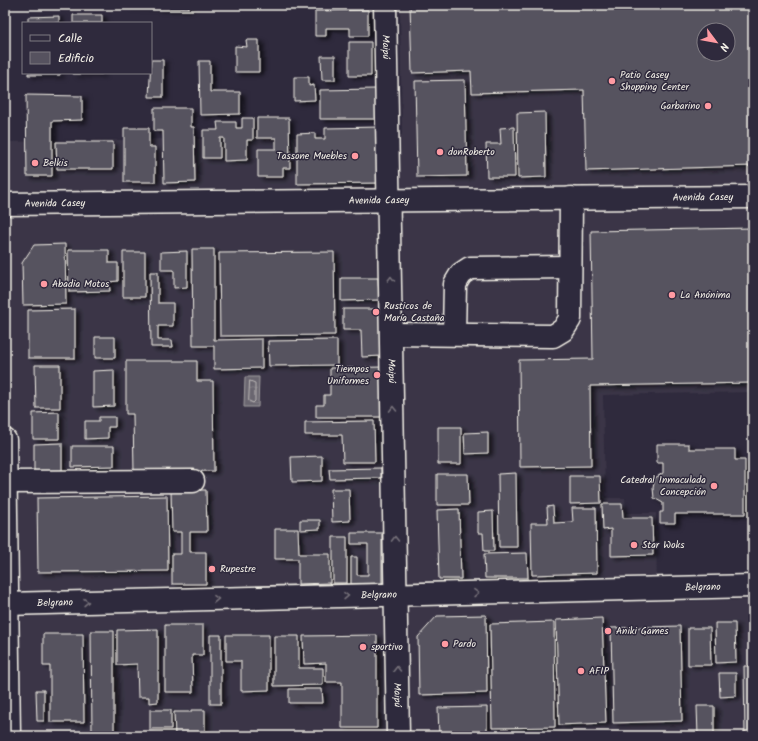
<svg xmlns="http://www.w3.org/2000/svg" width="758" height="741" viewBox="0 0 758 741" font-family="Kalam,sans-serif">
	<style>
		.built { fill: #3b3647; fill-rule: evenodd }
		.water { fill: url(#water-ripples); stroke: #a19ea0 }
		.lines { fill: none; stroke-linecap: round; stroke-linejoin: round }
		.shore { stroke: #bdb9b8; stroke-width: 1 }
		.building { fill: #56525f; stroke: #f4f1e8; fill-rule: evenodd; filter: url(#shadow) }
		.minor-casing { stroke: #f4f1e8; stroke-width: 25 }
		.major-casing { stroke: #f4f1e8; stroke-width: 25 }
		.minor { stroke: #2f2a3d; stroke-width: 22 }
		.major { stroke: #2f2a3d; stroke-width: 22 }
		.oneway { stroke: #747079 }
		.poi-dot { fill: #ff9aa2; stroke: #2f2a3d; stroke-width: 1.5 }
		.labels { text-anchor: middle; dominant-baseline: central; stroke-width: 3; stroke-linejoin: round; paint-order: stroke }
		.street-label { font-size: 10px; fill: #f4f1e8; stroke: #2f2a3d }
		.poi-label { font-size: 10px; fill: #f4f1e8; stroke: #2f2a3d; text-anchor: start }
	</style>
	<defs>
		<pattern id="water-ripples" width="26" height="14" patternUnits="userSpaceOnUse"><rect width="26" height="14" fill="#6a6670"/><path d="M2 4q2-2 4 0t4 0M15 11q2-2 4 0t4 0" fill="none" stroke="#807c84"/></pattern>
		<filter id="shadow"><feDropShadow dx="4.5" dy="2.5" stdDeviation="2" flood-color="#0009"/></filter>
	</defs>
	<rect width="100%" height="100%" fill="#2f2a3d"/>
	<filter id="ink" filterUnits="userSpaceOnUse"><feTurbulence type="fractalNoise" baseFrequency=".025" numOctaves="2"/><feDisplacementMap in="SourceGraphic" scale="8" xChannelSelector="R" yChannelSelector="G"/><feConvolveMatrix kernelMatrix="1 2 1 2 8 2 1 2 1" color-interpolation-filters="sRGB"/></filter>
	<g filter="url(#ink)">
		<path class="built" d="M 400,5 L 753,5 L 753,392 L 603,395 L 605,498 L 625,498 L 626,513 L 656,513 L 657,601 L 753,600 L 753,736 L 5,736 L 5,142 L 402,135 ZM 704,30 L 728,30 L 728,54 L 704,54 Z"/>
		<path class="water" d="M 245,377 L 259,377 L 258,407 L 244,407 Z"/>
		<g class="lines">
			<path class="shore" d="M 250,381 L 255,383 L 255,401 L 253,403 L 249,401 Z"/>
		</g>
		<path class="building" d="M 127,5 L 154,5 L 154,6 L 127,6 Z
			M 156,5 L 189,5 L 189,8 L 156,8 Z
			M 410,5 L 753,5 L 753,166 L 586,171 L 584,90 L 472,93 L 471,71 L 412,73 ZM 704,30 L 728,30 L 728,54 L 704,54 Z
			M 368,10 L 368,36 L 350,36 L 350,28 L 326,28 L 326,36 L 315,36 L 315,11 Z
			M 73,15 L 102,15 L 102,23 L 73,23 Z
			M 59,16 L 59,23 L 28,23 L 28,17 Z
			M 246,40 L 259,40 L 259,72 L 235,72 L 235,46 L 247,47 Z
			M 349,42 L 371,42 L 371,76 L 349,76 Z
			M 321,56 L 335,56 L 335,80 L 322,80 Z
			M 151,60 L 163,60 L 163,97 L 149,97 Z
			M 199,61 L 210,61 L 210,92 L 240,92 L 240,114 L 200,115 Z
			M 28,73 L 60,73 L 60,75 L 28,75 Z
			M 73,73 L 102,73 L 102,74 L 73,74 Z
			M 294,77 L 309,77 L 309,86 L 314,85 L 315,100 L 294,101 Z
			M 465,80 L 467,176 L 417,177 L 415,81 Z
			M 376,89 L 376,119 L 320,119 L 320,90 Z
			M 26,95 L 82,96 L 82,120 L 52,121 L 52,176 L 27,176 Z
			M 154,108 L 191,108 L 191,127 L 194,127 L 195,182 L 164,183 L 163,131 L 154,131 Z
			M 545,112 L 546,177 L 518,178 L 517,113 Z
			M 242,118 L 253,118 L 253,140 L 247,140 L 247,160 L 224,161 L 224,138 L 220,138 L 220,158 L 203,158 L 203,130 L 218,130 L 217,122 L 236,122 L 236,128 L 242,128 Z
			M 257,118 L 289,118 L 290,168 L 283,168 L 283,177 L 258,177 L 258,149 L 276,149 L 276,138 L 257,138 Z
			M 382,127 L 383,183 L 297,184 L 297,134 L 315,133 L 315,139 L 325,139 L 325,128 Z
			M 514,127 L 515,177 L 487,177 L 486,144 L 501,144 L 500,128 Z
			M 124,128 L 149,128 L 149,147 L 155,147 L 155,182 L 124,182 Z
			M 56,142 L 113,142 L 113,169 L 57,169 Z
			M 753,228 L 753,383 L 590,386 L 591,466 L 520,467 L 519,360 L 593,359 L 591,231 Z
			M 65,244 L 66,304 L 23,305 L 22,263 L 34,245 Z
			M 192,249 L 214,249 L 214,340 L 262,339 L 262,368 L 214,369 L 214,346 L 193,346 Z
			M 68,250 L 109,250 L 109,263 L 118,263 L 118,281 L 109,282 L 110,291 L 69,292 Z
			M 187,251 L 187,287 L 174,288 L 174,270 L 161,270 L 161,252 Z
			M 123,252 L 145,252 L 145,297 L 123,297 Z
			M 334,252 L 335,335 L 220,336 L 219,253 Z
			M 150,272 L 158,272 L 158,303 L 173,303 L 173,326 L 158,326 L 158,340 L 172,340 L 173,347 L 151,347 Z
			M 341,278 L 378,278 L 379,300 L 341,301 Z
			M 75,309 L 75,358 L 28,358 L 28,310 Z
			M 343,309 L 381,309 L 382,356 L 362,357 L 361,330 L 343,330 Z
			M 95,337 L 115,337 L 115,358 L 95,358 Z
			M 337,340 L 337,365 L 269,366 L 268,341 Z
			M 126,361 L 197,361 L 197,381 L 213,381 L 214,471 L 134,472 L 133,414 L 126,414 Z
			M 35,365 L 60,365 L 60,408 L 36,408 Z
			M 384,367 L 384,417 L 316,417 L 316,405 L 324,405 L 324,395 L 330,395 L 330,368 Z
			M 114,370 L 114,406 L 93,407 L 93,371 Z
			M 59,412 L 59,439 L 33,439 L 33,413 Z
			M 99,417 L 115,417 L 115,427 L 108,427 L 108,438 L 85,439 L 85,421 L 99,421 Z
			M 374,421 L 375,462 L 343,462 L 342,435 L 305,435 L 305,422 Z
			M 438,427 L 461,427 L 461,464 L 438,464 Z
			M 488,432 L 488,453 L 465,454 L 464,433 Z
			M 62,443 L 62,479 L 34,479 L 34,444 Z
			M 657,444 L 689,444 L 689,449 L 735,449 L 735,460 L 745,460 L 745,514 L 675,514 L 675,523 L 660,523 L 660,512 L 663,512 L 663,503 L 654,498 L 653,488 L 655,478 L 663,473 L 663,463 L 657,463 Z
			M 72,446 L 114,446 L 114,466 L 72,467 Z
			M 322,456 L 322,481 L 292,482 L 291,457 Z
			M 381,468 L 381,478 L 330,479 L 329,469 Z
			M 516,473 L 517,547 L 499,547 L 498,474 Z
			M 437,474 L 468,474 L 469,505 L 437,505 Z
			M 570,476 L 600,476 L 601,503 L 570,504 Z
			M 331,489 L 349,489 L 350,521 L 332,522 Z
			M 171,490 L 206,490 L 207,532 L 190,532 L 190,552 L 206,552 L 206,584 L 172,584 L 172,554 L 181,554 L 181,532 L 172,532 Z
			M 167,496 L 168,571 L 38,572 L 37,498 Z
			M 602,504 L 622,504 L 623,518 L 652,518 L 653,555 L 611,556 L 611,529 L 603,530 Z
			M 553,506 L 554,523 L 573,522 L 572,508 L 596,508 L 597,573 L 532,575 L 531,523 L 548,523 L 547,507 Z
			M 459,509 L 461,579 L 439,579 L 437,510 Z
			M 493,511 L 494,551 L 484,551 L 483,533 L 478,533 L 478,512 Z
			M 300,520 L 320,520 L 320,529 L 300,530 Z
			M 275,529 L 298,529 L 299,554 L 330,554 L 330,583 L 298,584 L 298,559 L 275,559 Z
			M 351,533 L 382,533 L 382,584 L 351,584 L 351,557 L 357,557 L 357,575 L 368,575 L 368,544 L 351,544 Z
			M 333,537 L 347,537 L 347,583 L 333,583 Z
			M 527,553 L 528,578 L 485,578 L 484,554 Z
			M 486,615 L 487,693 L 419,695 L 418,637 L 437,616 Z
			M 602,618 L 606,723 L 559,725 L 556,620 Z
			M 554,622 L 555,727 L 492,728 L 490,624 Z
			M 715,623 L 735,623 L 736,662 L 716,663 Z
			M 165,625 L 203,625 L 203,655 L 192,655 L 193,692 L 165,692 Z
			M 680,626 L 682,721 L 613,723 L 611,628 Z
			M 688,628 L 710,628 L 711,665 L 688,665 Z
			M 158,629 L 158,702 L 149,703 L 149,697 L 138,697 L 137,664 L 117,665 L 117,630 Z
			M 91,631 L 114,631 L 114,732 L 92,733 Z
			M 43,634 L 83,634 L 84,722 L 50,722 L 50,666 L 43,666 Z
			M 210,635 L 221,635 L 221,704 L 210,704 Z
			M 226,635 L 269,635 L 269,690 L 241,691 L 241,661 L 226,661 Z
			M 377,635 L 377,728 L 342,728 L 342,682 L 326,682 L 326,663 L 304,664 L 303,636 Z
			M 274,636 L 299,636 L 299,668 L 323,668 L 323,685 L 274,686 Z
			M 744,666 L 753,666 L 753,736 L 745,736 Z
			M 719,673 L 736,673 L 736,696 L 720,697 Z
			M 289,689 L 322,689 L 323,703 L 289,703 Z
			M 36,690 L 44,690 L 44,721 L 37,721 Z
			M 697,706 L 714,706 L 714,736 L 698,736 Z
			M 487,707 L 487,736 L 439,736 L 438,708 Z
			M 150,710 L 171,710 L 171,729 L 150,729 Z
			M 191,710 L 205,710 L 205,736 L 175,736 L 174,712 L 191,712 Z
			M 36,733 L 79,733 L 79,736 L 36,736 Z
			M 693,733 L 693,736 L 560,736 Z
			M 376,735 L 376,736 L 323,736 Z"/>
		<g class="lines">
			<g class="minor-casing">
				<g id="minor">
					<path id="s1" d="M 385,5 L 398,736"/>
					<path d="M 392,334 L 553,336 L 563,330 L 570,319 L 571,198"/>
					<path d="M 454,334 L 455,284 L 461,274 L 470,268 L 570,267"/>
					<path d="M 5,440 L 9,736"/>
					<path d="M 6,482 L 193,481"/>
					<path id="s2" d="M 5,604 L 753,586"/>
				</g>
			</g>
			<g class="major-casing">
				<g id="major">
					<path id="s3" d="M 5,204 L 753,197"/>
				</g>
			</g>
			<use href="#minor" class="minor"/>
			<use href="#major" class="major"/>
		</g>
		<defs><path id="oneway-chevron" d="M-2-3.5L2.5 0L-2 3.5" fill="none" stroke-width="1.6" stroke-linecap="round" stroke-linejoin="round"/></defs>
		<g class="oneway">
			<use href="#oneway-chevron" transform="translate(391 279) rotate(-91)"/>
			<use href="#oneway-chevron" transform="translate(393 409) rotate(-91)"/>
			<use href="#oneway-chevron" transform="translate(395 539) rotate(-91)"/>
			<use href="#oneway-chevron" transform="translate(476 593) rotate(-1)"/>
			<use href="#oneway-chevron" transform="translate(346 596) rotate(-1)"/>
			<use href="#oneway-chevron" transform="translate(216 599) rotate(-1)"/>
			<use href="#oneway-chevron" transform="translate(86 602) rotate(-1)"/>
			<use href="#oneway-chevron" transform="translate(397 669) rotate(-91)"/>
		</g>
	</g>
	<g class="poi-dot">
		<circle cx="612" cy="81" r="4"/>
		<circle cx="708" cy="106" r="4"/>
		<circle cx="440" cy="152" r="4"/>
		<circle cx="355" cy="156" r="4"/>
		<circle cx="35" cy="163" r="4"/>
		<circle cx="44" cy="284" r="4"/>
		<circle cx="672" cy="295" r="4"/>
		<circle cx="376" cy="312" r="4"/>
		<circle cx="377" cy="375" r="4"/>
		<circle cx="714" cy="486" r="4"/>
		<circle cx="634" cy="545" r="4"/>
		<circle cx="212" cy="569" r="4"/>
		<circle cx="608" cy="631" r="4"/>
		<circle cx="445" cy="644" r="4"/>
		<circle cx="363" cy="647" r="4"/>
		<circle cx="581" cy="671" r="4"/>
	</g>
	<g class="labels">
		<g class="street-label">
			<text stroke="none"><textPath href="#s1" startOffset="42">Maipú</textPath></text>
			<text stroke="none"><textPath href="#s3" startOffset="698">Avenida Casey</textPath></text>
			<text stroke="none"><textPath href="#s3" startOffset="374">Avenida Casey</textPath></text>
			<text stroke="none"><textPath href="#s3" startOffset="50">Avenida Casey</textPath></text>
			<text stroke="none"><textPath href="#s1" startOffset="366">Maipú</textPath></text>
			<text stroke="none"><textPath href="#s2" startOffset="698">Belgrano</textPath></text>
			<text stroke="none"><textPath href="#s2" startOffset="374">Belgrano</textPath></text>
			<text stroke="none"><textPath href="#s2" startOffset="50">Belgrano</textPath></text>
			<text stroke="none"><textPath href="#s1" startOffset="690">Maipú</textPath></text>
		</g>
		<g class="poi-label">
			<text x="620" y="75">Patio Casey<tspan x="620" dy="12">Shopping Center</tspan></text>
			<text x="700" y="106" text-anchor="end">Garbarino</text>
			<text x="448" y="152">donRoberto</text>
			<text x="347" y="156" text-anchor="end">Tassone Muebles</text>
			<text x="43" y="163">Belkis</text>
			<text x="52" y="284">Abadia Motos</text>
			<text x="680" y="295">La Anónima</text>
			<text x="384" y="306">Rusticos de<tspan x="384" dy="12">María Castaña</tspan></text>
			<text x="369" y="369" text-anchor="end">Tiempos<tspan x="369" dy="12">Uniformes</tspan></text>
			<text x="706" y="480" text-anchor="end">Catedral Inmaculada<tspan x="706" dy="12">Concepción</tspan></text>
			<text x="642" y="545">Star Woks</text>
			<text x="220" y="569">Rupestre</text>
			<text x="616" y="631">Aniki Games</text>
			<text x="453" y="644">Pardo</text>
			<text x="371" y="647">sportivo</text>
			<text x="589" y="671">AFIP</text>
		</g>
	</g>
	<rect width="758" height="741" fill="none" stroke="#2f2a3d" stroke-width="20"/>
	<rect x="10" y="10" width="738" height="721" fill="none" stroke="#f4f1e8" stroke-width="1.5" filter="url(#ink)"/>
	<rect x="22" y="22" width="130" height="52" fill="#2f2a3d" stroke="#7e7a81"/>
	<rect x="30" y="35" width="20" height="6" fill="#2f2a3d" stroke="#7e7a81"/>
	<text x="58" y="42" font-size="12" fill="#f4f1e8">Calle</text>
	<rect x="30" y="52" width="20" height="12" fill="#56525f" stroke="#7e7a81"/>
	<text x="58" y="62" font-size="12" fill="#f4f1e8">Edificio</text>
	<g transform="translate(716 42) rotate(122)"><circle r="19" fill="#2f2a3d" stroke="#7e7a81"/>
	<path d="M0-3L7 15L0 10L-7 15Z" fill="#ff9aa2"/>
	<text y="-6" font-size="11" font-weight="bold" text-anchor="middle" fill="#f4f1e8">N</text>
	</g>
</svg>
